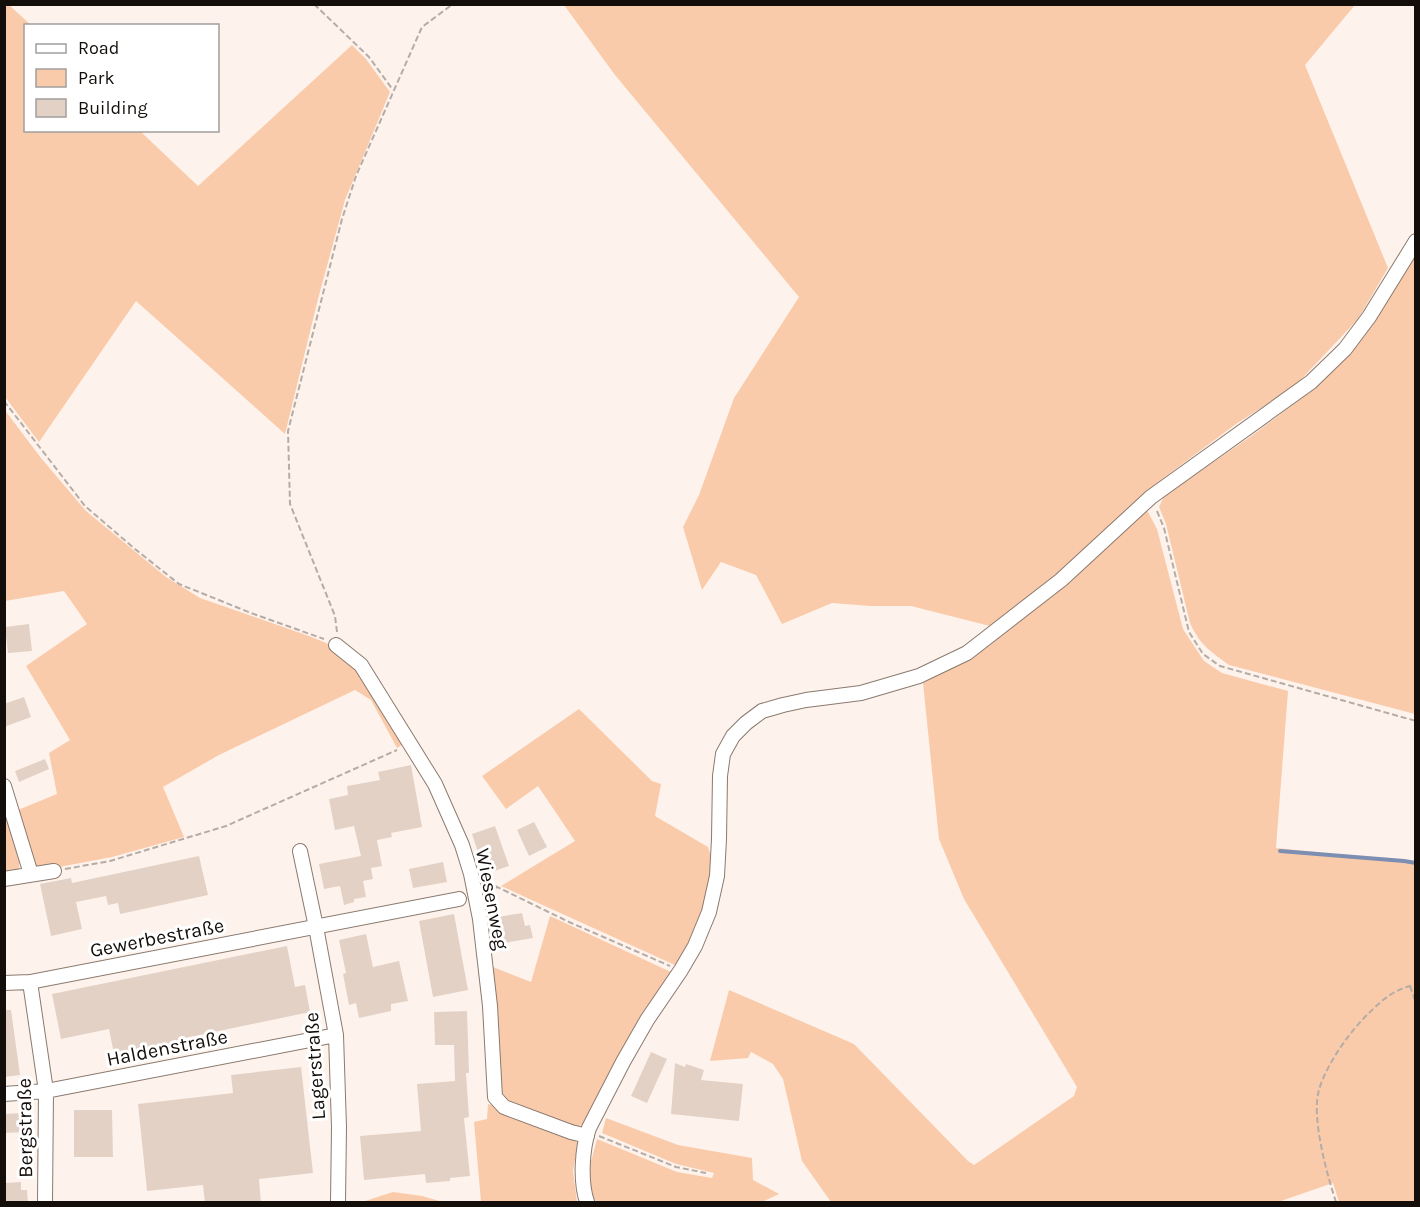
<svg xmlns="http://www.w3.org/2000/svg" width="1420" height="1207" viewBox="0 0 1420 1207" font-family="Karla,sans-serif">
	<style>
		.green { fill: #facbaa }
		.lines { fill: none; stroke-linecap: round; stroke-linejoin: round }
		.stream { stroke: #7c8eb1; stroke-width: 4 }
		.building { fill: #e3d1c5 }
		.minor-casing { stroke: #8a7a6f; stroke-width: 16 }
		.path { stroke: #b5aca6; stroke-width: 2; stroke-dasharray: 6 3; stroke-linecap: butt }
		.minor { stroke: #fff; stroke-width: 14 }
		.labels { text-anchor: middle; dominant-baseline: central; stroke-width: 6; stroke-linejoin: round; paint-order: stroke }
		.street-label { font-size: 20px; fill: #140e0a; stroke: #fff }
	</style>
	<rect width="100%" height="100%" fill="#fef3ec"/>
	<path class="green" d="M 5,4 L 9,5 L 31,25 L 26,26 L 26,130 L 140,131 L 198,186 L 352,45 L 366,59 L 390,92 L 345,200 L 318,299 L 285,434 L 136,301 L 39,442 L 5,397 Z
		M 564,5 L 1355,5 L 1305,65 L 1388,268 L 1358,319 L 1295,386 L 1236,424 L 1150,488 L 1079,558 L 994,627 L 911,606 L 870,606 L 832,603 L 782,624 L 756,575 L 721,562 L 702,590 L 683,527 L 699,495 L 734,398 L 799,297 L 615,75 Z
		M 1415,250 L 1415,714 L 1229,665 C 1210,651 1200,645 1190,623 L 1166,524 L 1159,507 L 1164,496 L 1250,437 L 1314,389 L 1350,353 Z
		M 4,409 L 41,458 L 86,511 L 166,577 L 200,598 L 309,636 L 331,645 L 358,666 L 407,742 L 397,748 L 371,700 L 355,690 L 219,755 L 163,787 L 184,837 L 112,857 L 38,871 L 33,864 L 18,810 L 57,794 L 49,753 L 70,740 L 26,666 L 87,624 L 64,591 L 5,601 Z
		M 1147,510 L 1157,529 L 1183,629 L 1204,661 L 1222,673 L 1288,691 L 1276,848 L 1415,862 L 1415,1202 L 1339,1202 L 1333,1183 L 1278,1202 L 831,1202 L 802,1161 L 783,1079 L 773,1064 L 751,1052 L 748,1058 L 710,1061 L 729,990 L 854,1044 L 968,1161 L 974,1165 L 1074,1096 L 1077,1087 L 964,899 L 939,839 L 923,683 L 984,650 L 1065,582 Z
		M 579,709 L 652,781 L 661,784 L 655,816 L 708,847 L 712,860 L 710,888 L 688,948 L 677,966 L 501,886 L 575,841 L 538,786 L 506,809 L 482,776 Z
		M 10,813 L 20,850 L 19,869 L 11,875 L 5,876 L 5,815 Z
		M 550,916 L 671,972 L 637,1026 L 584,1123 L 578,1127 L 508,1102 L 497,1092 L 488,965 L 531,982 Z
		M 488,1104 C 494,1105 498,1110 504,1113 C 527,1125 557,1126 578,1143 L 573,1171 L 577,1202 L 481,1202 L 474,1122 L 487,1119 Z
		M 606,1118 L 678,1145 L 752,1158 L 753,1180 L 779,1194 L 762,1202 L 595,1202 L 591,1191 L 589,1169 L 597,1139 L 677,1172 L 712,1178 L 714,1173 L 676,1164 L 602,1133 Z
		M 393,1192 L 422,1196 L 443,1202 L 362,1202 Z"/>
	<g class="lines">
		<path class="stream" d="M 1280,851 L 1404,861 L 1416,863"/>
	</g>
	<path class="building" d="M 29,624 L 32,651 L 8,653 L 5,627 Z
		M 24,697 L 31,717 L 4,727 L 4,704 Z
		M 45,759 L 49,769 L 19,782 L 15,771 Z
		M 411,765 L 422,827 L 391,833 L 392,837 L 377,840 L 382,866 L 371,868 L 373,879 L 363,881 L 366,897 L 354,899 L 354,902 L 344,905 L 340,886 L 324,889 L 319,864 L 361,856 L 354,826 L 335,830 L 329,799 L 348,795 L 347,786 L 380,780 L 378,772 Z
		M 534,822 L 547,847 L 529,856 L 517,830 Z
		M 495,826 L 509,866 L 485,874 L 472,834 Z
		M 199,856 L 208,895 L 120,914 L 118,903 L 108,905 L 106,896 L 76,902 L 82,929 L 51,936 L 40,884 L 71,878 L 72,883 Z
		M 443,862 L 447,882 L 413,888 L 409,869 Z
		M 522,913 L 525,926 L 530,925 L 533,938 L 504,943 L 498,917 Z
		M 454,914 L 468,990 L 433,997 L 419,921 Z
		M 366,934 L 373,967 L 399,961 L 408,1001 L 391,1004 L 391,1011 L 359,1018 L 356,1003 L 349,1005 L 343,974 L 346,973 L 339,940 Z
		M 287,946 L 295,987 L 305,985 L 310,1012 L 185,1038 L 188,1049 L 116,1064 L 109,1029 L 61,1039 L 52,994 Z
		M 4,1010 L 11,1010 L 20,1075 L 4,1077 Z
		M 467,1011 L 469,1073 L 466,1073 L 469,1117 L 464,1118 L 470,1176 L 450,1178 L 450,1181 L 426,1183 L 425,1174 L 364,1180 L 360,1136 L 421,1131 L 417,1084 L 455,1081 L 454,1045 L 435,1045 L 434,1012 Z
		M 651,1052 L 667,1059 L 647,1103 L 631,1096 Z
		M 675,1063 L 685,1067 L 686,1064 L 704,1070 L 701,1080 L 743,1084 L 739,1121 L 671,1114 Z
		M 301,1067 L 313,1173 L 259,1179 L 261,1203 L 205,1203 L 203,1185 L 147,1191 L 138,1104 L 233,1093 L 231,1075 Z
		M 74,1110 L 112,1110 L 113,1157 L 74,1157 Z
		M 24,1113 L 25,1132 L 4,1133 L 4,1114 Z
		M 21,1182 L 21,1190 L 27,1190 L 28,1203 L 6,1203 L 6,1183 Z"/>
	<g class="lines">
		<g class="minor-casing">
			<path id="minor" d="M 336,645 L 361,665 L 435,784 L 462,845 L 471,874 L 480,919 L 490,1006 L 495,1097 L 504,1107 L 571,1132 L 587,1136
				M 4,786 L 31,874
				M 300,851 L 316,927 L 336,1035 L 339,1127 L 338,1202
				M 4,879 L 54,871
				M 30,982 L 46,1091 L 45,1202
				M 4,983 L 30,982 L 459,899
				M 4,1094 L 46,1091 L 336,1035
				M 587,1202 C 580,1181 582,1149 589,1128 L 623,1062 L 647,1020 L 681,970 L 695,946 L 709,912 L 717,876 L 719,839 L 720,776 L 723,754 L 733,736 L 746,723 L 762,711 L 783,705 L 806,700 L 861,693 L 919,676 L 967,653 L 1061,580 L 1151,497 L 1311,382 L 1345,349 L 1369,317 L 1416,241"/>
		</g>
		<path class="path" d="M 314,4 L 369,57 L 393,90
			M 4,401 L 85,506 L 135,549 L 179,584 L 251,613 L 324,639
			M 1157,511 L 1164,528 L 1189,632 L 1203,654 L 1220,666 L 1416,721
			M 337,632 L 335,616 L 290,504 L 288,431 L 342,219 L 356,176 L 422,27 L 453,4
			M 65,869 L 110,861 L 226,826 L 397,750
			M 487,882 L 569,922 L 670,966
			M 487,891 L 498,887
			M 1410,986 L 1416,1003
			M 599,1136 L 676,1167 L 706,1173
			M 1336,1202 C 1327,1175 1311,1117 1319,1090 C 1326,1065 1350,1031 1369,1013 C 1382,1000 1397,987 1416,985"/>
		<use href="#minor" class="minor"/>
	</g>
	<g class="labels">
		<g class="street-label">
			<text transform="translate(492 899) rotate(79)">Wiesenweg</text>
			<text transform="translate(157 938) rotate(-11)">Gewerbestraße</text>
			<text transform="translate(167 1048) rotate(-11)">Haldenstraße</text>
			<text transform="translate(315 1066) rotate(-94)">Lagerstraße</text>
			<text transform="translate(25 1128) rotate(-91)">Bergstraße</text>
		</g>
	</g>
	<rect width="1420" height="1207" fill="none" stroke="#140e0a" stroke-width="12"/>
	<rect x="24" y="24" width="195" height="108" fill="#ffffff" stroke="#a19f9d" stroke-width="1.5"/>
	<rect x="36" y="44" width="30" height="9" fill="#ffffff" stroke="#a19f9d" stroke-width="1.5"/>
	<text x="78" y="54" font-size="18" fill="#140e0a">Road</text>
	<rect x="36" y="69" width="30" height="18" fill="#facbaa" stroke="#a19f9d" stroke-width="1.5"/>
	<text x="78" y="84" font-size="18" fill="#140e0a">Park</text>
	<rect x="36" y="99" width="30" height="18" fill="#e3d1c5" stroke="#a19f9d" stroke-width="1.5"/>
	<text x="78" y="114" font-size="18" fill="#140e0a">Building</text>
</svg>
